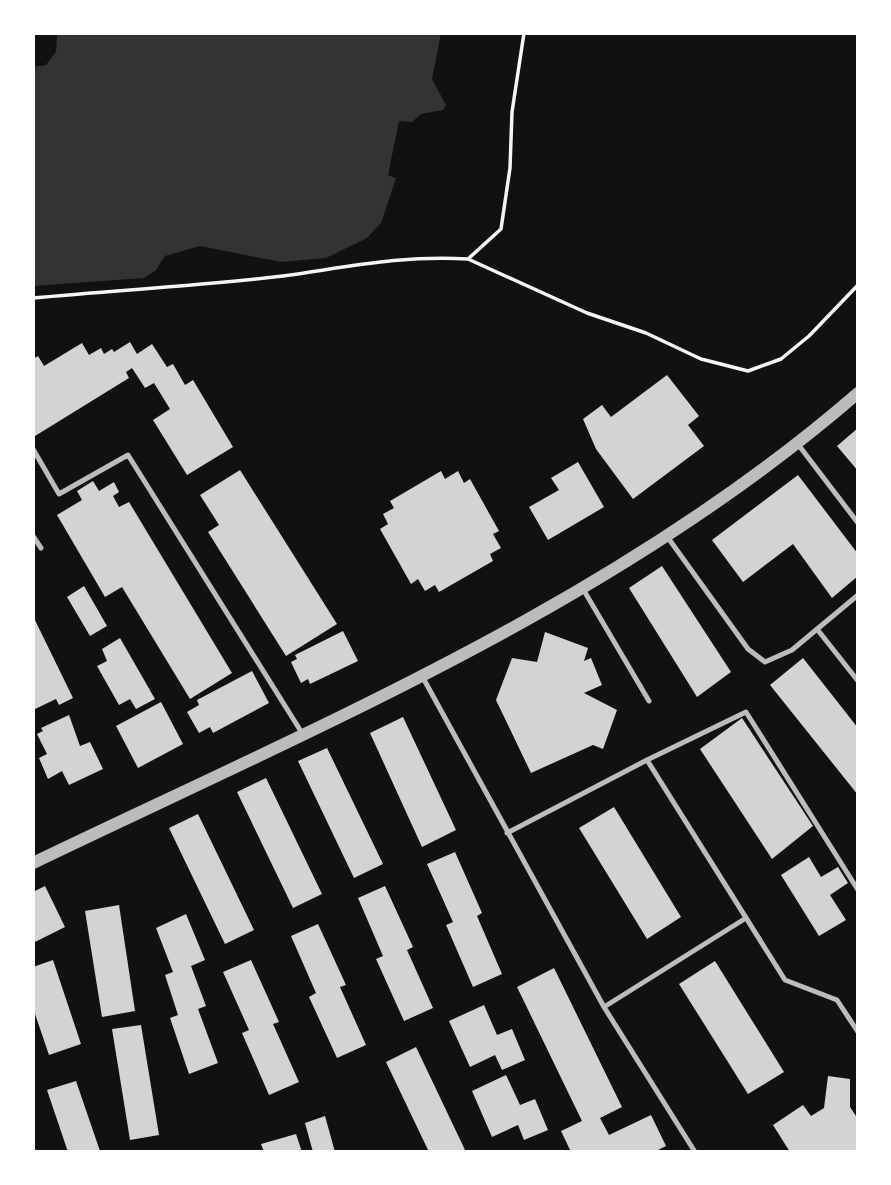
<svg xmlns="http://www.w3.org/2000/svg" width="891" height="1185" viewBox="0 0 891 1185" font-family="'Roboto Condensed',sans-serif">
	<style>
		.water { fill: #333 }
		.building { fill: #d3d3d3 }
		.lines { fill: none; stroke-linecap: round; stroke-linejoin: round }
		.path { stroke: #f5f5f5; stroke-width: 3.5 }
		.service { stroke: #bcbcbc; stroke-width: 5 }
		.tertiary { stroke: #bcbcbc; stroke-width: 12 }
	</style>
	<rect width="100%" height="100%" fill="#111"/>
	<path class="water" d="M 57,33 L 441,33 L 432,79 L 446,105 L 443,110 L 421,114 L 412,122 L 399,121 L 388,175 L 396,178 L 381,223 L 367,238 L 326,258 L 281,262 L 200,246 L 165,256 L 156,270 L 144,278 L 33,286 L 33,67 L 46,65 L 56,52 Z"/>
	<path class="building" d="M 130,342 L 137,354 L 152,344 L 167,367 L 173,364 L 185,385 L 193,380 L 233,447 L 187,475 L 153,420 L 170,409 L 154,383 L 145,388 L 132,368 L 126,372 L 129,378 L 35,436 L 33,359 L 38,356 L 44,366 L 82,343 L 89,355 L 101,348 L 104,354 L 112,349 L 114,352 Z
		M 667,375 L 699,416 L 688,425 L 704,446 L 633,499 L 596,449 L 583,419 L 602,405 L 611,417 Z
		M 858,428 L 858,471 L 837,446 Z
		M 578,462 L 604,507 L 548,540 L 529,507 L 559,490 L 551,478 Z
		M 240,470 L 337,624 L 286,656 L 208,532 L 219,525 L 200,495 Z
		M 441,471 L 445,479 L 458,471 L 464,483 L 470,479 L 499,531 L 493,534 L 501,548 L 490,554 L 493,561 L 439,592 L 435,585 L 425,591 L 418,579 L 411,584 L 380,529 L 388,524 L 383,514 L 394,508 L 390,501 Z
		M 798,475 L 858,554 L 858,576 L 832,598 L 793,544 L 743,582 L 712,540 Z
		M 93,481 L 99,491 L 114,482 L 119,492 L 113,496 L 119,507 L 129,502 L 232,673 L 190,699 L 122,587 L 105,597 L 57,515 L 82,500 L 77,491 Z
		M 662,566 L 731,672 L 697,697 L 629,588 Z
		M 84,586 L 107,626 L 90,636 L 67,597 Z
		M 33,616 L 73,698 L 59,705 L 56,699 L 33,710 Z
		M 343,631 L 358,661 L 310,684 L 308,679 L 301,683 L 291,662 L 297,659 L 295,655 Z
		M 545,632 L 588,648 L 584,661 L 591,658 L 602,685 L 584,693 L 617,710 L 603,749 L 593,745 L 531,773 L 496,700 L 512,658 L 537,662 Z
		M 120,638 L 155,699 L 136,709 L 130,699 L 119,705 L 97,666 L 107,661 L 102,649 Z
		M 803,658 L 858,728 L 858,795 L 770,685 Z
		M 252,671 L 269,703 L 213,733 L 210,727 L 199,733 L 187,712 L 199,705 L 197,700 Z
		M 161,702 L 183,744 L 138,768 L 116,726 Z
		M 69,715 L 80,746 L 90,742 L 103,769 L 69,785 L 62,771 L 48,779 L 39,758 L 47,754 L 37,734 L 43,731 L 41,728 Z
		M 403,717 L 456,830 L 422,847 L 370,733 Z
		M 742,718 L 813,826 L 772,859 L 700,749 Z
		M 327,748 L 383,864 L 354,878 L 298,761 Z
		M 266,778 L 322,894 L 293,908 L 237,792 Z
		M 614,807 L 681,917 L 647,939 L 579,828 Z
		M 198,814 L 254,930 L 225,944 L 169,828 Z
		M 455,852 L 482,913 L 477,916 L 502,974 L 473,987 L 446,925 L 453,922 L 427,864 Z
		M 809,857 L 821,877 L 838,867 L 848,883 L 830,895 L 846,920 L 819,936 L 781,875 Z
		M 45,886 L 65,927 L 33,943 L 33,892 Z
		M 385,886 L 413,947 L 407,950 L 433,1008 L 404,1021 L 376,959 L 383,956 L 358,898 Z
		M 119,905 L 135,1011 L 102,1017 L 85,911 Z
		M 186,914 L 205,960 L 191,966 L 206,1006 L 198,1009 L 218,1063 L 189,1074 L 170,1018 L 178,1015 L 165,975 L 173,972 L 156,928 Z
		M 318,924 L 346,985 L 340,987 L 366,1045 L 337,1058 L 309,997 L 316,993 L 291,936 Z
		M 53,960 L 81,1044 L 49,1055 L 33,1008 L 33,967 Z
		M 251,960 L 279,1022 L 273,1024 L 299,1082 L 269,1095 L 242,1033 L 249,1030 L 223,972 Z
		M 715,961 L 784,1072 L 748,1094 L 679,984 Z
		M 554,968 L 622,1107 L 600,1118 L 609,1135 L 651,1115 L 666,1146 L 654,1152 L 571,1152 L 561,1131 L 582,1121 L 517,987 Z
		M 484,1005 L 497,1035 L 512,1029 L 525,1060 L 502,1070 L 495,1055 L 470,1067 L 449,1021 Z
		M 141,1025 L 159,1135 L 130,1140 L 112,1029 Z
		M 416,1047 L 466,1152 L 429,1152 L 386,1062 Z
		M 506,1075 L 520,1105 L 535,1099 L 548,1130 L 524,1140 L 518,1125 L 492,1137 L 472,1091 Z
		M 828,1076 L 850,1079 L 850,1107 L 858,1119 L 858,1152 L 790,1152 L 773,1125 L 803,1105 L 811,1116 L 824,1108 Z
		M 76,1081 L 100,1151 L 97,1152 L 68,1152 L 47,1090 Z
		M 325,1116 L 335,1152 L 313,1152 L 305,1123 Z
		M 296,1134 L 302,1152 L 264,1152 L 261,1144 Z"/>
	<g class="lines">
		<path class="path" d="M 468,259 L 587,313 L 646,333 L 701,359 L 748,371 L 781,359 L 809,336 L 858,285
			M 33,298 C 116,290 200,286 283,276 C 348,267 402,255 468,259 L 501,229 L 510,168 L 512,112 L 524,33"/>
		<path class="service" d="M 797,443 L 858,523
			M 33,449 L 59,494 L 128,455 L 302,733
			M 666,535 L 748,649 L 765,662 L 792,650 L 858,595
			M 33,536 L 41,548
			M 583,589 L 649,701
			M 817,629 L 858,681
			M 422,676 L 604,1007 L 695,1152
			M 507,833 L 647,760
			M 858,890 L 746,712 L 647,760 L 785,980 L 837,1000 L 858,1032
			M 604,1007 L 746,918"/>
		<path class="tertiary" d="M 33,863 C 318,726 617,602 858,393"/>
	</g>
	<rect width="891" height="1185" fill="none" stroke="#ffffff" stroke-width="70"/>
</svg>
